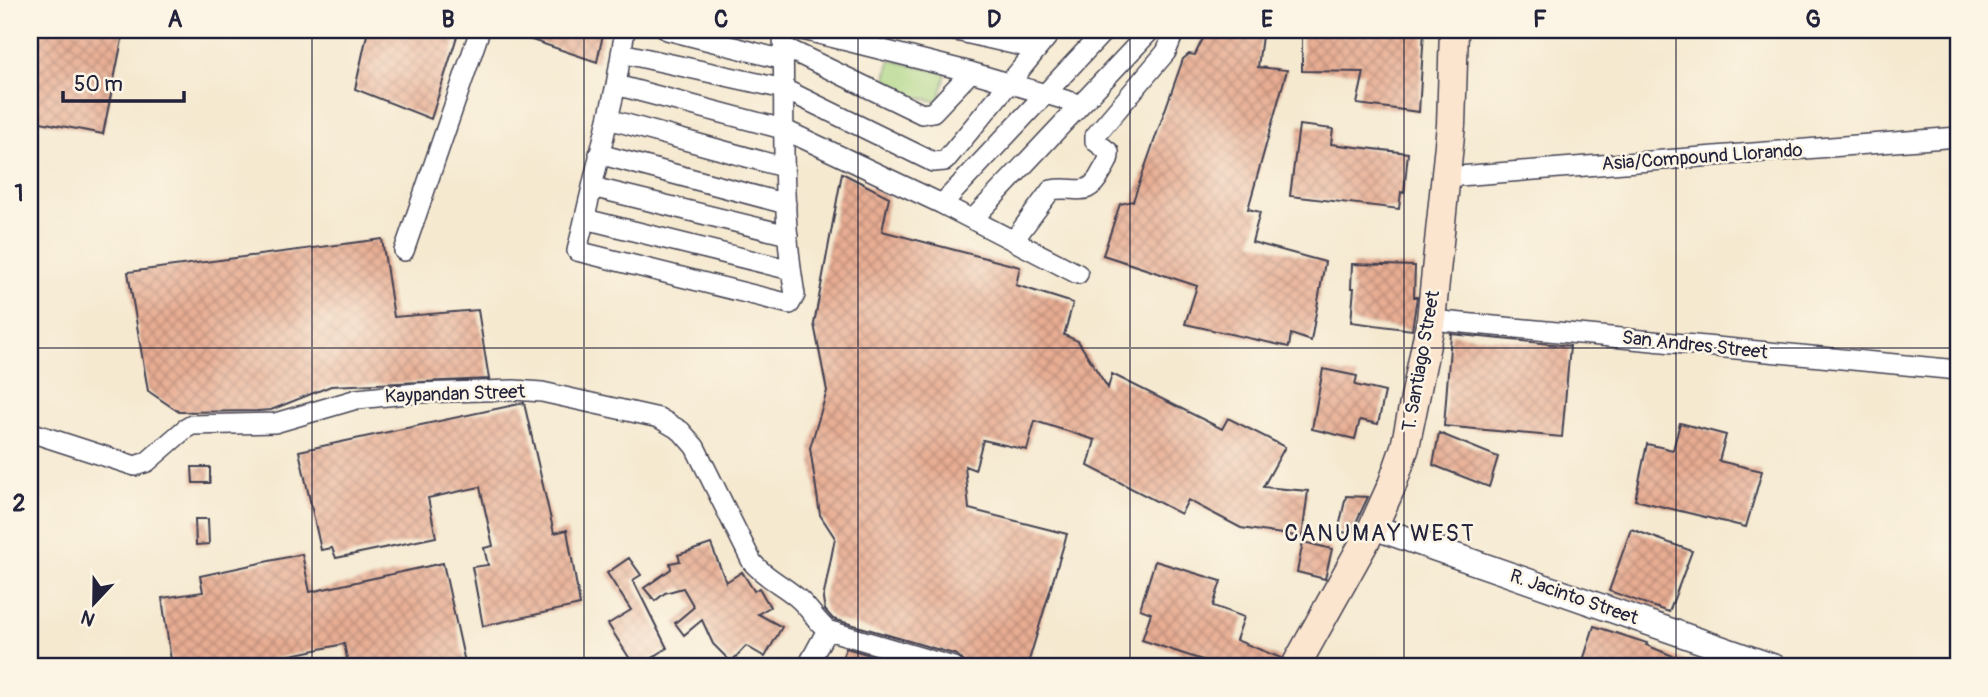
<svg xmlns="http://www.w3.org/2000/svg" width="1988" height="697" viewBox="0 0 1988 697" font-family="Pangolin,sans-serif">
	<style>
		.pitch { fill: #a8d481; stroke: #657b5e; stroke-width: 2 }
		.building { fill: url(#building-cross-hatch) }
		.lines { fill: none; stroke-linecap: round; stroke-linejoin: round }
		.minor-casing { stroke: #424051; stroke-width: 22 }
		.tertiary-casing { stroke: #424051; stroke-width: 27 }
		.secondary-casing { stroke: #424051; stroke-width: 31 }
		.minor { stroke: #fff; stroke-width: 19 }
		.tertiary { stroke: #fff; stroke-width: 24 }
		.secondary { stroke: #fce5cf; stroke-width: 28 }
		.grid { fill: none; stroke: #22223b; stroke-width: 2; stroke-opacity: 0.55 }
		.labels { text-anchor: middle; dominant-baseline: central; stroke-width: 5; stroke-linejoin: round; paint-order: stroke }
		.street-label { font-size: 19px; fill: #22223b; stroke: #fcf5e5 }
		.quarter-label { font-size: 23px; letter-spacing: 2px; fill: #22223b; stroke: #fcf5e5 }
		.neatline { fill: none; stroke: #22223b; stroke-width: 2.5 }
		.grid-label { font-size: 23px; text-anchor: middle; font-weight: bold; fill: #22223b }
	</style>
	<defs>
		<pattern id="building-cross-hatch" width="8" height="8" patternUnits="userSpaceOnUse" patternTransform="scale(1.75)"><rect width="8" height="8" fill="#e8ad93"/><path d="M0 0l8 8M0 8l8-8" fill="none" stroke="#bc8c79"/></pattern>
	</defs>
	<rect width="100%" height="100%" fill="#fcf5e5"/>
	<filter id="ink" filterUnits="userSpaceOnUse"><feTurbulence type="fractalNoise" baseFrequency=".0143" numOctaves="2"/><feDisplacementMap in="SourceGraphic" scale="14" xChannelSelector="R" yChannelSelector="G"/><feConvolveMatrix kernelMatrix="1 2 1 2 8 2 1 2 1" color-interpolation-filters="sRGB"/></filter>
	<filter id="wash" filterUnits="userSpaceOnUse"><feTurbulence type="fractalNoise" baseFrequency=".00686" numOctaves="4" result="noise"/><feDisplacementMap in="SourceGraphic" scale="28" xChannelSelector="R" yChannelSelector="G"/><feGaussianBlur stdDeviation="1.57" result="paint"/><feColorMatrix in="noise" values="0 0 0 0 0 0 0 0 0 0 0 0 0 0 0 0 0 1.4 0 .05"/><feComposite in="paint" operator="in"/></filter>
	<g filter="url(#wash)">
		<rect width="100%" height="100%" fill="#f5e9d0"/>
		<path class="pitch" d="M 890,60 L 946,73 L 939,102 L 884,89 Z"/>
		<g id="blocks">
			<path class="building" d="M 30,30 L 124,30 L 103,134 L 30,120 Z
				M 368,30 L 459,30 L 431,119 L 355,89 Z
				M 508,30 L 604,30 L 597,62 L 508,32 Z
				M 1207,30 L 1241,30 L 1262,36 L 1258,67 L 1287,70 L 1248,209 L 1260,212 L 1252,242 L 1325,262 L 1311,341 L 1291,334 L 1289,347 L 1185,324 L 1197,286 L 1103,255 L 1120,204 L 1133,201 L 1183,59 L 1189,54 L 1195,55 Z
				M 1302,30 L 1424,30 L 1419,112 L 1357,104 L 1364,72 L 1302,71 Z
				M 1299,125 L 1333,129 L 1331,144 L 1408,153 L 1404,193 L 1401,192 L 1399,209 L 1290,196 Z
				M 842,173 L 889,197 L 882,231 L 1020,267 L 1016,285 L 1073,303 L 1064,335 L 1078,341 L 1108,388 L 1112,374 L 1222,429 L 1228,418 L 1285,447 L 1263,487 L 1308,491 L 1302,537 L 1241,528 L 1188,500 L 1181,514 L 1088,466 L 1095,440 L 1035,421 L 1027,450 L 983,440 L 975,470 L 965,466 L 969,509 L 1067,534 L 1027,667 L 978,667 L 965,663 L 957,655 L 833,619 L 825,610 L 823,599 L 835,538 L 820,515 L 810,448 L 827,391 L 814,324 Z
				M 382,239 L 394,317 L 478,310 L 489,379 L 331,386 L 271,410 L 257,411 L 179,412 L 148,391 L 128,272 Z
				M 1352,264 L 1415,266 L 1414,297 L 1417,297 L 1412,330 L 1351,322 L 1354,288 L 1351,288 Z
				M 1451,334 L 1570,346 L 1562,437 L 1444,426 Z
				M 1323,369 L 1357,376 L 1355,385 L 1385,392 L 1378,424 L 1360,420 L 1355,439 L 1312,429 Z
				M 524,403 L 554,533 L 567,530 L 580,605 L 483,626 L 472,567 L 488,565 L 484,548 L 493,546 L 480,487 L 428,498 L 436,537 L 336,558 L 332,548 L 321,550 L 299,451 Z
				M 1680,423 L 1726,435 L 1719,461 L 1762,471 L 1746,527 L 1635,500 L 1647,444 L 1673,450 Z
				M 1439,433 L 1498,457 L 1489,487 L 1433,465 Z
				M 192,467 L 210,467 L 210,483 L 193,483 Z
				M 1346,496 L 1368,497 L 1351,533 L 1338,532 Z
				M 195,519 L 208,519 L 209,544 L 196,545 Z
				M 1631,529 L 1692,551 L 1669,612 L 1609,591 Z
				M 1303,542 L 1332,549 L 1325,579 L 1297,572 Z
				M 711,544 L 726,582 L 742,572 L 754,591 L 759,588 L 770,607 L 758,614 L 782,627 L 765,657 L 746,646 L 731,662 L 713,644 L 702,620 L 684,635 L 675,623 L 694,607 L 683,588 L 665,593 L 655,601 L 644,588 L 671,569 L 670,563 L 680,561 L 678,555 Z
				M 302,554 L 310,592 L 443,563 L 466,667 L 349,667 L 344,644 L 234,667 L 172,667 L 162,598 L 203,592 L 200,576 Z
				M 629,558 L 641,575 L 633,580 L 667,648 L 639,667 L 635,667 L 608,624 L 631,610 L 607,573 Z
				M 1155,561 L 1221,581 L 1213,606 L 1244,617 L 1236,640 L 1281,658 L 1278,667 L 1223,667 L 1142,640 L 1151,613 L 1140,609 Z
				M 1594,626 L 1647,643 L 1646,645 L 1700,667 L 1581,667 Z
				M 846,648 L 873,656 L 869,667 L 839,667 Z"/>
		</g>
	</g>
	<g filter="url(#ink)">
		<use href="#blocks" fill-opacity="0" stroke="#424051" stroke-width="2"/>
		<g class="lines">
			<g class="minor-casing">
				<path id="minor" d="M 625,30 L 616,85 L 577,251 L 790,304 L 795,295 C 780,207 785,118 783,30
					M 667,30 L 784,60
					M 803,30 L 971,72 L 1079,104
					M 952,30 L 1035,49
					M 784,47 L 922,114 L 933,112 L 971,72
					M 621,53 L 784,89 L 933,162 L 945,161 L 1053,30
					M 616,85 L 783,129 L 942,204 L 1078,274
					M 608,119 L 783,167
					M 599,154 L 786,204
					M 1446,177 L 1958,137
					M 592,187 L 788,235
					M 942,204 L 1105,30
					M 585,219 L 791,270
					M 973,219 L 1151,30
					M 1014,240 L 1051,190 C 1076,185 1087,200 1101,173 C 1105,166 1110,160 1109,152 L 1095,141 L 1095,136 L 1166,52 L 1175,30
					M 404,251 L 480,30
					M 1431,320 L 1958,370
					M 30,432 L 135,466 L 147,462 L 185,429 L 192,425 L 275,423 L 357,399 L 417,393 L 514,390 L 542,392 L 659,418 L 681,431 L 695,447 L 752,562 C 766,579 786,586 801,601 C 810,610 817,621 827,630 L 954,667
					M 807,667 L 827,630"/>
			</g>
			<g class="tertiary-casing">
				<path id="tertiary" d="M 1373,527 L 1775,667"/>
			</g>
			<g class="secondary-casing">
				<path id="secondary" d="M 1295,667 L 1373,527 L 1392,485 L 1405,447 L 1431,320 L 1451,125 L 1454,30"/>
			</g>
			<use href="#minor" class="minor"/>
			<use href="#tertiary" class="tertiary"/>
			<use href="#secondary" class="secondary"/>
		</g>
	</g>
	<path class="grid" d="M 312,30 L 312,667M 584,30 L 584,667M 858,30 L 858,667M 1130,30 L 1130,667M 1404,30 L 1404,667M 1676,30 L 1676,667M 30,348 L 1958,348"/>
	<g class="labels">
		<g class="street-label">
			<text transform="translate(1702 157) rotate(-4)">Asia/Compound Llorando</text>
			<text transform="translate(1695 345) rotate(6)">San Andres Street</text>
			<text transform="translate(1421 361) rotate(-80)">T. Santiago Street</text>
			<text transform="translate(455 394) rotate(-2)">Kaypandan Street</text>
			<text transform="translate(1574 597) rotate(19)">R. Jacinto Street</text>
		</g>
		<g class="quarter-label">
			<text x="1380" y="533">CANUMAY WEST</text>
		</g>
	</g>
	<rect width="1988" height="697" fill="none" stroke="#fcf5e5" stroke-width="77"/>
	<g transform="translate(94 603) rotate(202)" stroke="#fcf5e5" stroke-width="5" paint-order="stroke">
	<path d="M0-5L12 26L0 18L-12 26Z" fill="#22223b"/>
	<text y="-10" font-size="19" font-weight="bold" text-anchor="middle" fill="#22223b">N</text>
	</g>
	<path d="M63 91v10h121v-10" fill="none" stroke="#22223b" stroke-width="3.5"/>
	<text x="74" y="91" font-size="21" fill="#22223b" stroke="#fcf5e5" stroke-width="5" paint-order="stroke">50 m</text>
	<rect x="38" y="38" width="1912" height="620" class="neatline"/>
	<g class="grid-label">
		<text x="175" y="27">A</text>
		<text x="448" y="27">B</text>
		<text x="721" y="27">C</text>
		<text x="994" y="27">D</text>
		<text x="1267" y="27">E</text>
		<text x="1540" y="27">F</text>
		<text x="1813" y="27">G</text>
		<text x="19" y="201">1</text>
		<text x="19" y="511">2</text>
	</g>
</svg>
